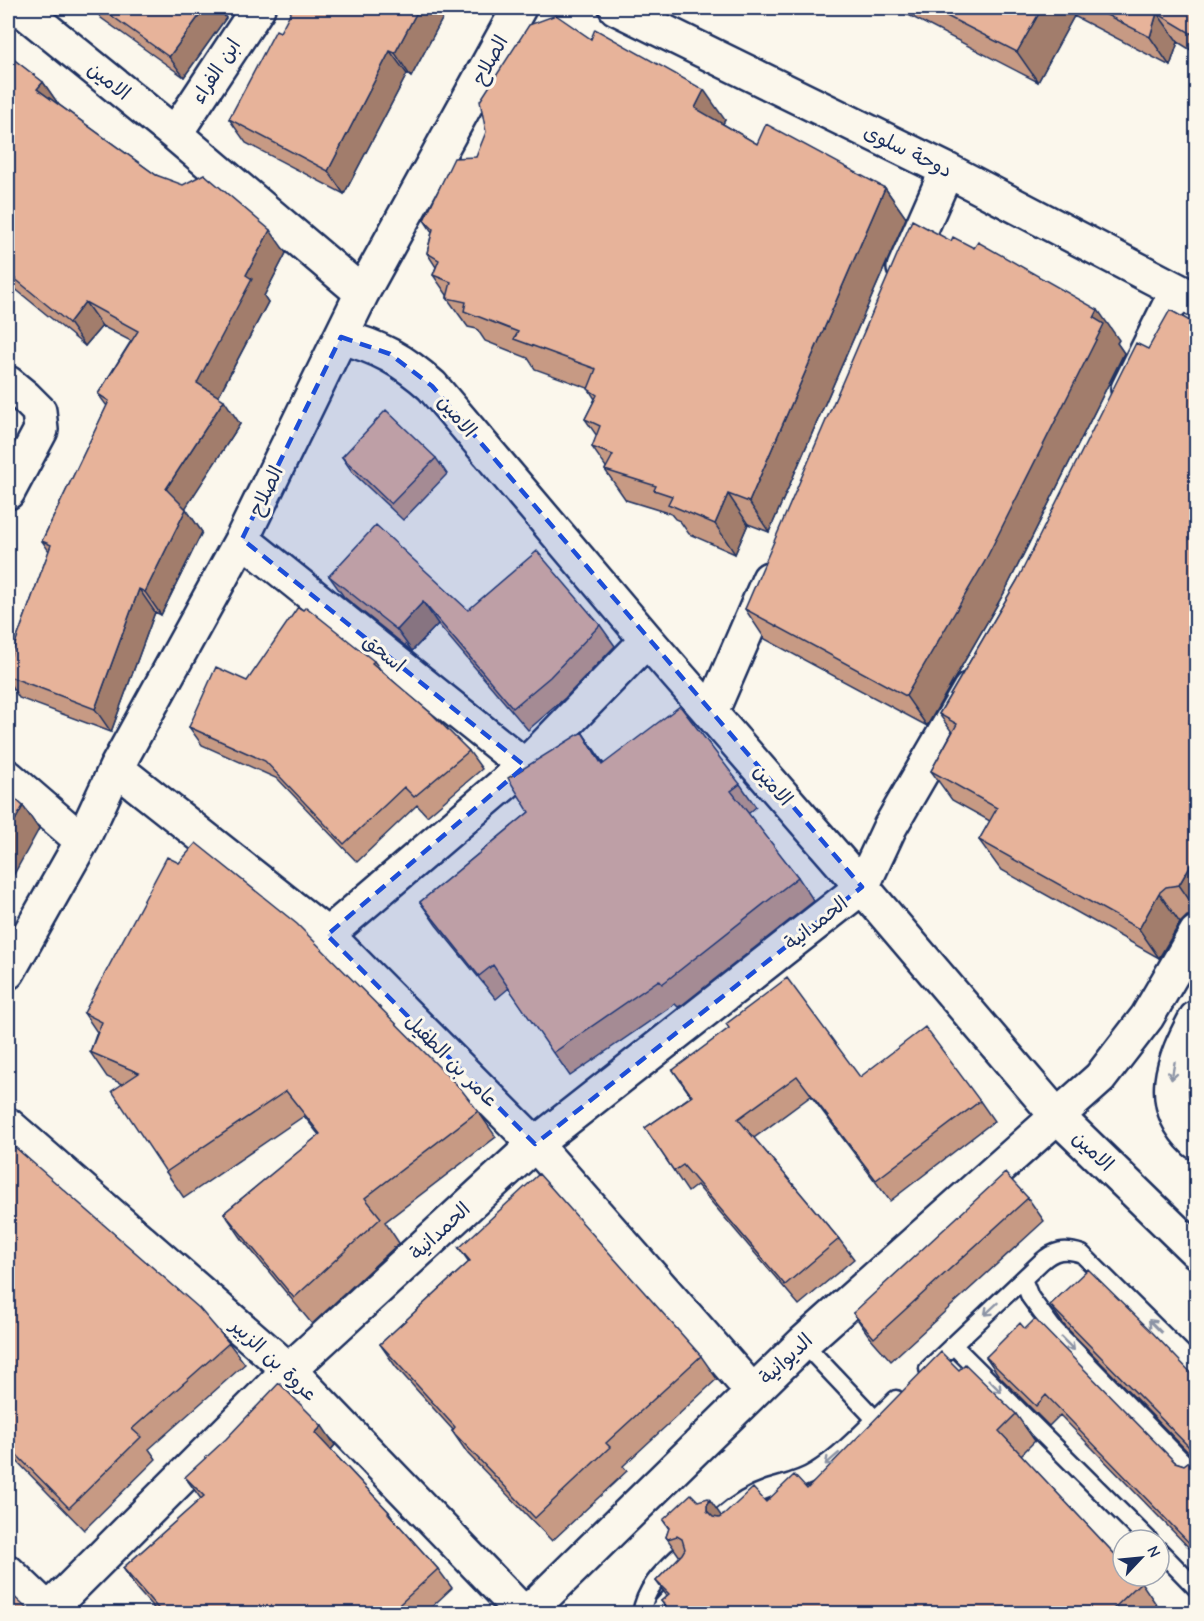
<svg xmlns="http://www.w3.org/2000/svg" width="1204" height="1621" viewBox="0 0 1204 1621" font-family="'Comic Neue','Playpen Sans Arabic',sans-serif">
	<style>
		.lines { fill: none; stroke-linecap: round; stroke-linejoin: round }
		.lane-casing { stroke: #1b2f5e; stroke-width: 21 }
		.street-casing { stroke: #1b2f5e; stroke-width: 38 }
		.lane { stroke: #fbf7ec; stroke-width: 16 }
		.street { stroke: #fbf7ec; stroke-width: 33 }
		.wall { fill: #c79a84; stroke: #1b2f5e; stroke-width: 1.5 }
		.shaded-wall { fill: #a27d6c; stroke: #1b2f5e; stroke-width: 1.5 }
		.building { fill: #e7b39a; stroke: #1b2f5e; stroke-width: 1.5 }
		.oneway { stroke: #8b93a5 }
		.marked { fill: #1d4ed8; fill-opacity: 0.2; stroke: #1d4ed8; stroke-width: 4.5; stroke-dasharray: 12 8; stroke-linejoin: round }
		.labels { text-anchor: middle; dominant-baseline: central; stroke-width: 6; stroke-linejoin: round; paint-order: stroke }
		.street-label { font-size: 20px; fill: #1b2f5e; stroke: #fbf7ec }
	</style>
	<rect width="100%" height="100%" fill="#fbf7ec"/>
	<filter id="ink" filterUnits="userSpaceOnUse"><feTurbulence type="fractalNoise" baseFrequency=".0167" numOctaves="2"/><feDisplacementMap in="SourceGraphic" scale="12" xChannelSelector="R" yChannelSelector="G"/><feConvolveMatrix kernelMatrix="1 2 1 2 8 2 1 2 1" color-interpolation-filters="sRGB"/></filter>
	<g filter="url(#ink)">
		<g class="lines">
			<g class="lane-casing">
				<path id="lane" d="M 1023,1279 L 1030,1297 L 1052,1327 L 1196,1475
					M 803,1343 L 875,1419
					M 953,1345 L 1149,1540
					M 928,1369 L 1041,1262 C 1054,1250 1065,1248 1082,1254 L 1196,1367
					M 720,1518 C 734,1506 750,1495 768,1489 C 784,1484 801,1481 816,1471 C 843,1454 872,1422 896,1399
					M 1159,1550 L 1196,1588
					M 641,1614 C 645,1589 661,1573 678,1557
					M 655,1614 L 678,1589"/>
			</g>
			<g class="street-casing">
				<path id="street" d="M 20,8 L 175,134 L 362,293
					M 616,8 L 947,170 L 1196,300
					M 175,134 L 258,8
					M 904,268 L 947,170
					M 341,337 C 379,347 403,360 432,386 L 647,640 L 862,887 L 1057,1116 L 1196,1251
					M 8,383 L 25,397 L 39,411 L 41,430 L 8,492
					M 1128,389 L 1177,290
					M 242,539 L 525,766
					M 711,713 L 769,579
					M 116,768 L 327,935 L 535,1144 L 752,1391
					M 8,777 L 82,841
					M 327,935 L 525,766 L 647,640
					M 8,972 L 82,841 L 116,768 L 242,539 L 362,293 L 519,8
					M 1196,1018 C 1173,1061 1155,1103 1196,1142
					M 8,1125 L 289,1370 L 524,1614
					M 8,1572 L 52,1614
					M 49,1610 L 289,1370 L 535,1144 L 862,887 L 890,827 L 970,689
					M 526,1614 L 803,1343 L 1100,1078 L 1147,1017 L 1196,933"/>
			</g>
			<use href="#lane" class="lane"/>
			<use href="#street" class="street"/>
		</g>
		<path class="wall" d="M 94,8 L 223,8 L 221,10 L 226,18 L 184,77 L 101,18 Z
			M 448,8 L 411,77 L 407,74 L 344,194 L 246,143 L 229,119 L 280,32 Z
			M 895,8 L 1197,8 L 1197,54 L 1178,42 L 1170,66 L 1074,16 L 1038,82 Z
			M 591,39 L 725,120 L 723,124 L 757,144 L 885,188 L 906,218 L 769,532 L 748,524 L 735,554 L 689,534 L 680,521 L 675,519 L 671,514 L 626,500 L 605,470 L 606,467 L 592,447 L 597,436 L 585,419 L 595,399 L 588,388 L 535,369 L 528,358 L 485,341 L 477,329 L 468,327 L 447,298 L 447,295 L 433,275 L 436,267 L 427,253 L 432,232 L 424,220 L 476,157 Z
			M 8,55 L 43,82 L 58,104 L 156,175 L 286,253 L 264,296 L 268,302 L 218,397 L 240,424 L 185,508 L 202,532 L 161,615 L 155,612 L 111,732 L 19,698 L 8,681 L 8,663 L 49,551 L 42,541 L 107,406 L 98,394 L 131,341 L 102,326 L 85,346 L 8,283 Z
			M 1197,325 L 1197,915 L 1187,916 L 1180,923 L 1159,958 L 1000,869 L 979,840 L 990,821 L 952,800 L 931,771 L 952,732 L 939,714 L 1017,581 L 1148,349 Z
			M 1119,340 L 1117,343 L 1124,353 L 1004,593 L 927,726 L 765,639 L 745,609 Z
			M 342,457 L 436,458 L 447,474 L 403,520 L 353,473 Z
			M 329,576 L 468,610 L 600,625 L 615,646 L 565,698 L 528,730 L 438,624 L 412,651 L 344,597 Z
			M 374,661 L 380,669 L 469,751 L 482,769 L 427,816 L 417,805 L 357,862 L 278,779 L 202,745 L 189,727 L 247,681 Z
			M 582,732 L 604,764 L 740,784 L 756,807 L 748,814 L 798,877 L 814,901 L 682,1005 L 678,1007 L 675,1004 L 570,1076 L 509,988 L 496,999 L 436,925 L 420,902 L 529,812 Z
			M 84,1013 L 478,1111 L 496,1137 L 385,1222 L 399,1243 L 312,1324 L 242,1239 L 224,1213 L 319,1135 L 304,1116 L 184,1198 L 166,1172 L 122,1084 L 107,1077 L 90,1052 L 97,1032 Z
			M 673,1070 L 860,1077 L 980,1101 L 994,1121 L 890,1201 L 811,1096 L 754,1138 L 839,1239 L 854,1259 L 799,1305 L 697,1185 L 688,1192 L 645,1128 L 691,1096 Z
			M 8,1141 L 229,1343 L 245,1364 L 149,1449 L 156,1459 L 84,1530 L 8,1452 Z
			M 1028,1198 L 1044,1221 L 891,1361 L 869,1336 L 853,1313 Z
			M 459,1248 L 701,1356 L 717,1379 L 623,1466 L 627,1471 L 552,1541 L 468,1454 L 452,1431 L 453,1430 L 396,1367 L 380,1344 L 469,1262 Z
			M 1050,1305 L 1197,1379 L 1197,1556 L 1060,1415 L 1049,1426 L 999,1376 L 986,1357 L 1025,1329 L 1175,1462 L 1184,1465 L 1192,1459 L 1192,1456 L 1064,1325 Z
			M 959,1370 L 1016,1414 L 1035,1441 L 1021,1455 L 1141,1582 L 1160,1610 L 1156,1614 L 670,1614 L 661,1601 L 667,1596 L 656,1581 L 680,1557 L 666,1537 L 669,1529 L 663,1520 L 698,1501 L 721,1516 L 807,1489 Z
			M 335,1445 L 331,1450 L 389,1512 L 396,1522 L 438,1569 L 452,1588 L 424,1614 L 159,1614 L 136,1588 L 123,1568 L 201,1499 L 185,1477 Z"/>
		<path class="shaded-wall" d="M 205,8 L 223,8 L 221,10 L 226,18 L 184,77 L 169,57 Z
			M 419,8 L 448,8 L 411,77 L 395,53 Z
			M 1042,8 L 1068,8 L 1074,16 L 1038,82 L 1017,52 Z
			M 1157,13 L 1178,42 L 1170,66 L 1150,37 Z
			M 390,51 L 407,74 L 344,194 L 328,171 Z
			M 43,82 L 59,105 L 37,89 Z
			M 704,90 L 725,120 L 715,137 L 695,108 Z
			M 885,188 L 906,218 L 769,532 L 749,502 Z
			M 270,230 L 286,253 L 264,296 L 268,302 L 213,406 L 197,383 L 246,275 Z
			M 85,302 L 102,326 L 85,346 L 69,323 Z
			M 1098,310 L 1119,340 L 1117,343 L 1124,353 L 1004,593 L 927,726 L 906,696 Z
			M 224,400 L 240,424 L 183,512 L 166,489 Z
			M 728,494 L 748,524 L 735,554 L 715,524 Z
			M 186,509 L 202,532 L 161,615 L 145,592 Z
			M 139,589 L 155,612 L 111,732 L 95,709 Z
			M 423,602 L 438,624 L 412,651 L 397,630 Z
			M 582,732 L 598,756 L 619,789 L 602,765 Z
			M 23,806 L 39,829 L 8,885 L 8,833 Z
			M 1197,854 L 1197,911 L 1179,885 Z
			M 1159,893 L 1180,923 L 1159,958 L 1139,929 Z
			M 322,1426 L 335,1445 L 328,1453 L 315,1433 Z
			M 710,1500 L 729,1527 L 726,1533 L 707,1511 L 707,1505 Z"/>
		<path class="building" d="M 101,8 L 205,8 L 169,57 Z
			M 293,8 L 419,8 L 395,53 L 390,51 L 328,171 L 229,119 L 276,30 L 280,32 Z
			M 931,8 L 1042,8 L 1017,52 Z
			M 1093,8 L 1197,8 L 1197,37 L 1157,13 L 1150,37 Z
			M 556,15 L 591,39 L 595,29 L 704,90 L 695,108 L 757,144 L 766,124 L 885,188 L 749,502 L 728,494 L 715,524 L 668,504 L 672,496 L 654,490 L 656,486 L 605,470 L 613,455 L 592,447 L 600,426 L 585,419 L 597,395 L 588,389 L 596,369 L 514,339 L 518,332 L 464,311 L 466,302 L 447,298 L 451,282 L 433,275 L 439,260 L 427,253 L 433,229 L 424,220 L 454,158 L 476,157 L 486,132 L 480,101 L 529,25 Z
			M 8,55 L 43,82 L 37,89 L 156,175 L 183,185 L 204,174 L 270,230 L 246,275 L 252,279 L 197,383 L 224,400 L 166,489 L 186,509 L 145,592 L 139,589 L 95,709 L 8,676 L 8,663 L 51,545 L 42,541 L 109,401 L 98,394 L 138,331 L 85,302 L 69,323 L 8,273 Z
			M 912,220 L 951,241 L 953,237 L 974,248 L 978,242 L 1098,310 L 1094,318 L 1104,324 L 984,563 L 906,696 L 745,609 Z
			M 1170,310 L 1197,325 L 1197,854 L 1179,885 L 1166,887 L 1159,893 L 1139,929 L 979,840 L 997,808 L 931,771 L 957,724 L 939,714 L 1017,581 L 1136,343 L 1148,349 Z
			M 386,410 L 436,458 L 391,504 L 342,457 Z
			M 376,525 L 468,610 L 537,551 L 600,625 L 550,677 L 513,708 L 423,602 L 397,630 L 329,576 Z
			M 298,607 L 303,610 L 306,607 L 374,661 L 372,663 L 432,714 L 469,751 L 414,797 L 404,787 L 344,844 L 265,761 L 189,727 L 216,667 L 247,681 Z
			M 680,706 L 740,784 L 731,791 L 798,877 L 666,981 L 662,984 L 659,980 L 553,1053 L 493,965 L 479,976 L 420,902 L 529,812 L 508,778 L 582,732 L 602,765 Z
			M 8,792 L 23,806 L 8,833 Z
			M 196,843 L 297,924 L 460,1088 L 478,1111 L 365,1198 L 381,1218 L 294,1298 L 224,1213 L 320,1134 L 286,1091 L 166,1172 L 112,1091 L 139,1073 L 90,1052 L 102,1022 L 84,1013 L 167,857 L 179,863 Z
			M 787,978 L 860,1077 L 925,1027 L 980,1101 L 876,1180 L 797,1076 L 738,1119 L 839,1239 L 785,1285 L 683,1165 L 674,1171 L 645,1128 L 692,1096 L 673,1070 L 729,1028 L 726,1024 Z
			M 8,1141 L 199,1308 L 229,1343 L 132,1429 L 141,1437 L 69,1508 L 8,1446 Z
			M 1005,1173 L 1028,1198 L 874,1338 L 853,1313 Z
			M 539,1174 L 701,1356 L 606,1443 L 610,1447 L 535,1518 L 452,1431 L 455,1427 L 380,1344 L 470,1261 L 459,1248 Z
			M 1088,1269 L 1151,1331 L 1197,1379 L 1197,1551 L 1046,1395 L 1036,1406 L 986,1357 L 1020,1323 L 1025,1329 L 1035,1319 L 1175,1462 L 1184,1465 L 1192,1459 L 1192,1453 L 1190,1448 L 1050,1305 Z
			M 941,1352 L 959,1370 L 965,1364 L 1016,1414 L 999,1431 L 1123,1563 L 1123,1576 L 1135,1576 L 1141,1582 L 1108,1614 L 673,1614 L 661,1601 L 669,1594 L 656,1581 L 682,1554 L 685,1549 L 682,1539 L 677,1536 L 668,1539 L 666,1537 L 669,1528 L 663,1520 L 691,1494 L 698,1501 L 708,1498 L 710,1500 L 707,1505 L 707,1511 L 713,1517 L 719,1518 L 724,1515 L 753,1488 L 766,1502 L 794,1475 L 807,1489 Z
			M 279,1383 L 322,1426 L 315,1433 L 389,1512 L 388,1513 L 438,1569 L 389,1614 L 163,1614 L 123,1568 L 204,1496 L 185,1477 L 226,1439 Z
			M 8,1591 L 25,1607 L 33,1612 L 44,1611 L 46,1614 L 8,1614 Z"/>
		<defs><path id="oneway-shaft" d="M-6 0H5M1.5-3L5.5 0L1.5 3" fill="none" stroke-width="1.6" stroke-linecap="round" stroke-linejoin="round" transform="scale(1.5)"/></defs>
		<g class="oneway">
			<use href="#oneway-shaft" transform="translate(1173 1071) rotate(100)"/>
			<use href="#oneway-shaft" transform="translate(991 1309) rotate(137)"/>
			<use href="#oneway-shaft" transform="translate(1155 1326) rotate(-135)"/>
			<use href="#oneway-shaft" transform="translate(1068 1344) rotate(45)"/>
			<use href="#oneway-shaft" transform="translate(995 1386) rotate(45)"/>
			<use href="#oneway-shaft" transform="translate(832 1459) rotate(139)"/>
		</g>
	</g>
	<path class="marked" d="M 341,337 L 390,354 L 432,386 L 862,887 L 535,1144 L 327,935 L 525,766 L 242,539 Z"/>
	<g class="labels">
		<g class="street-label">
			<text transform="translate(490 60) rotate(-61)">الصلاح</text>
			<text transform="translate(216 71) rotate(-57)">ابن الفراء</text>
			<text transform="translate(109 81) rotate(39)">الامين</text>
			<text transform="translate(908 151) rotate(26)">دوحة سلوى</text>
			<text transform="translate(457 416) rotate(50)">الامين</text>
			<text transform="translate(266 491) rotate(-64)">الصلاح</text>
			<text transform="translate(384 653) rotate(39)">اسحق</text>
			<text transform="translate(773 785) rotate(49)">الامين</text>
			<text transform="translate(816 923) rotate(-38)">الحمدانية</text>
			<text transform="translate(452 1061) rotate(45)">عامر بن الطفيل</text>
			<text transform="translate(1093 1151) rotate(44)">الامين</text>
			<text transform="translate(440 1231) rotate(-43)">الحمدانية</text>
			<text transform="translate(786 1359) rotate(-43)">الديوانية</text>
			<text transform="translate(274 1360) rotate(43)">عروة بن الزبير</text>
		</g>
	</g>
	<rect width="1204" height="1621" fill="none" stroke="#fbf7ec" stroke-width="30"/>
	<rect x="15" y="15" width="1174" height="1591" fill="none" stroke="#1b2f5e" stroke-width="2" filter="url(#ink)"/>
	<g transform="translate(1141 1558) rotate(64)"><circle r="28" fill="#fbf7ec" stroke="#a1a7b3" stroke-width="1.5"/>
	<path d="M0-4.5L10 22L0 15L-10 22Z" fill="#1b2f5e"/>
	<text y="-9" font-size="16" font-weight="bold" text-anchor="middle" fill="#1b2f5e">N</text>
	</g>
</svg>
